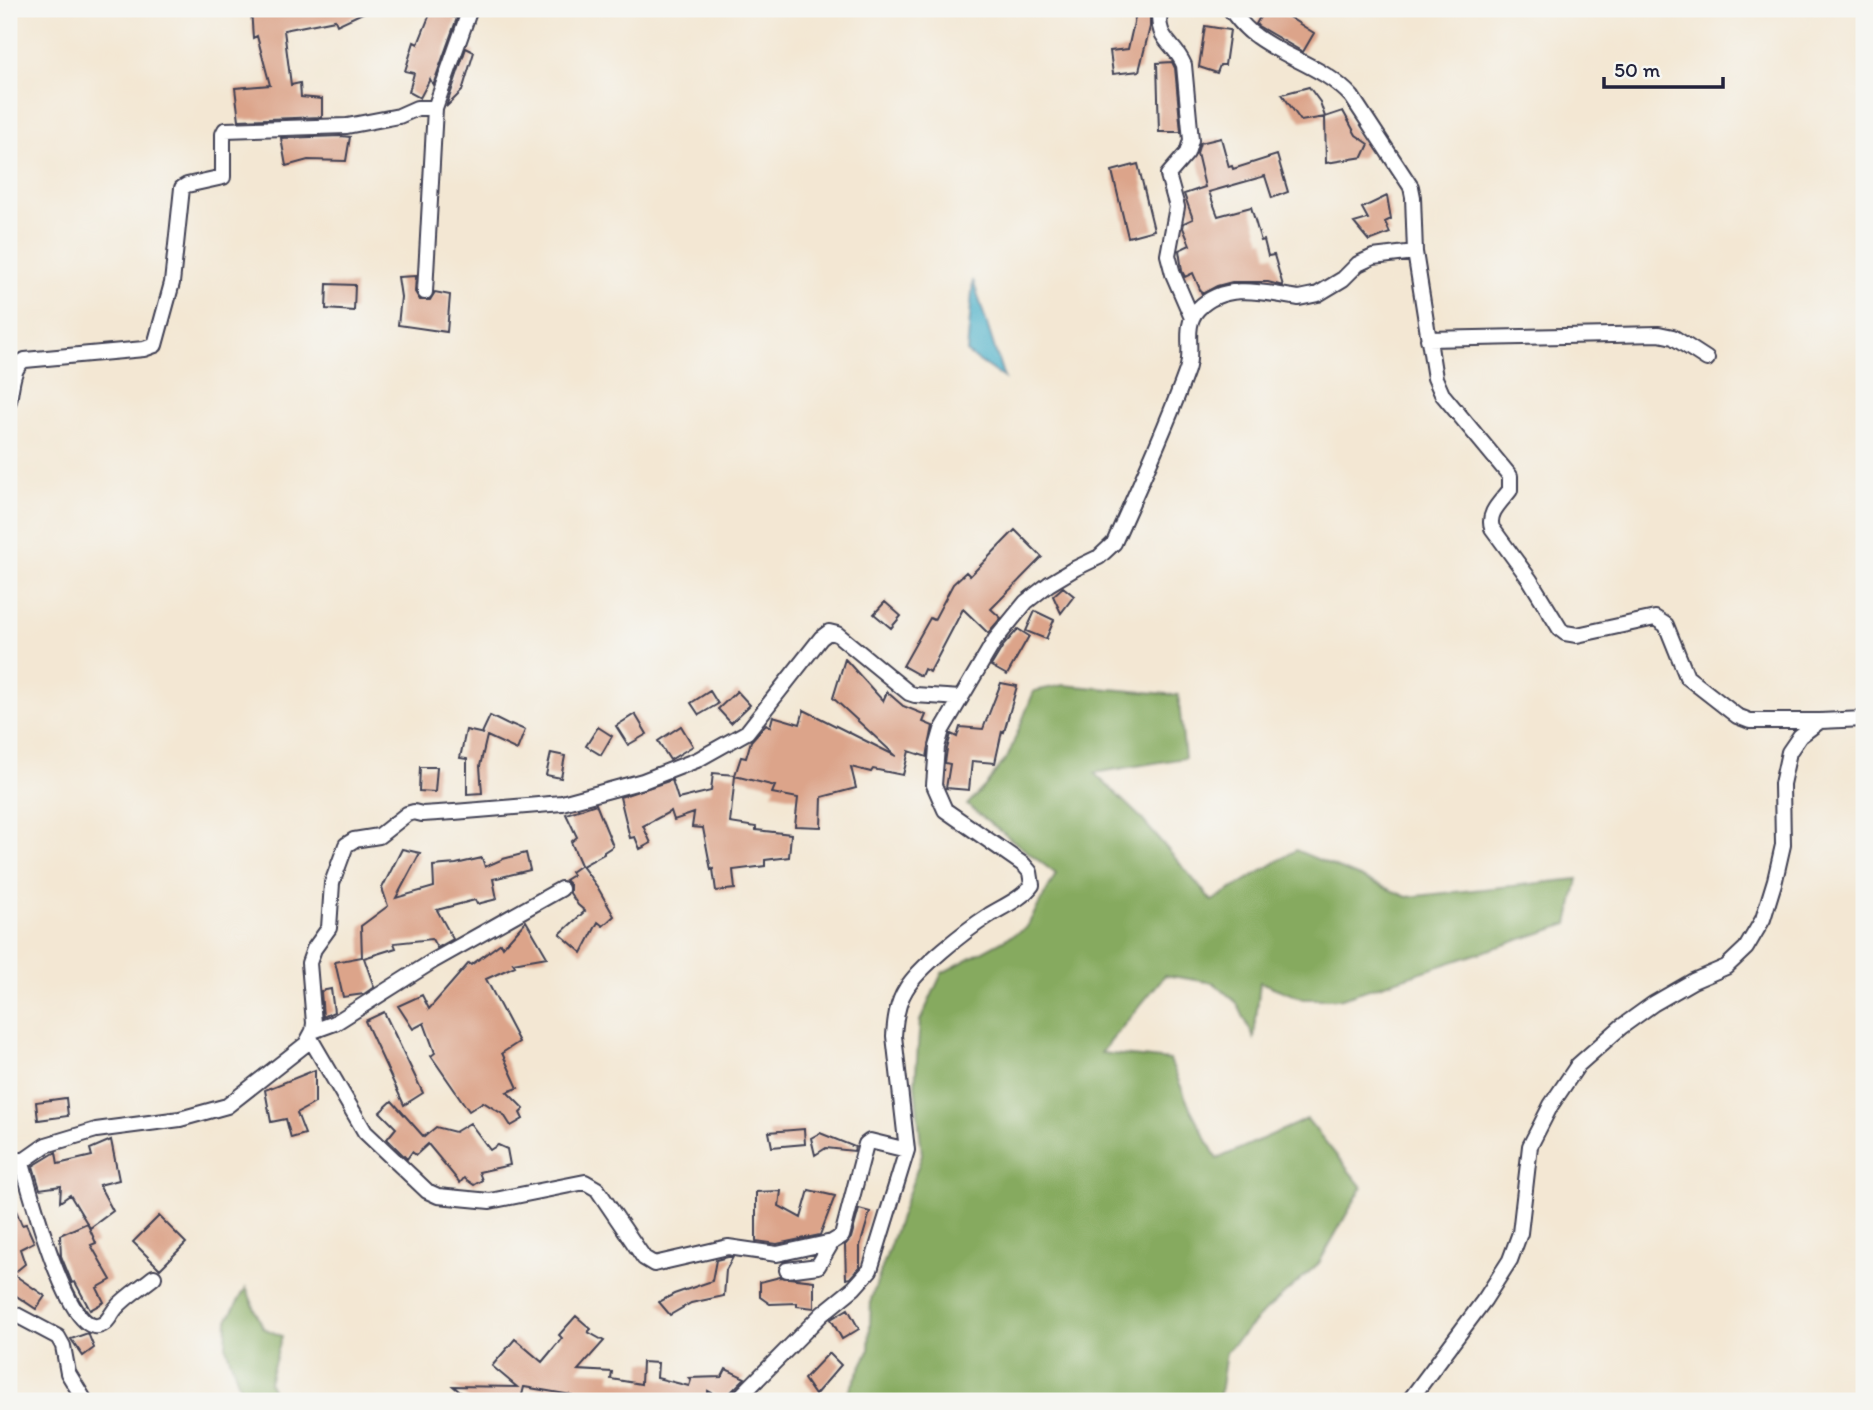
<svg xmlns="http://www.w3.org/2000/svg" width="1873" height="1410" viewBox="0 0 1873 1410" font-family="Itim,sans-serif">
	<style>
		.forest { fill: #86aa5f; stroke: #54664d; stroke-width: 2 }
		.water { fill: #49afc8; stroke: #366882; stroke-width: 2 }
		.building { fill: #dca48a }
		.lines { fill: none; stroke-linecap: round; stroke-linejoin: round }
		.minor-casing { stroke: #414052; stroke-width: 18 }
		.minor { stroke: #fff; stroke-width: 14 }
	</style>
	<rect width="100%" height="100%" fill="#f6f6f2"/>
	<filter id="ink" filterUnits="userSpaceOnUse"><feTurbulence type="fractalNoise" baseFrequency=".0143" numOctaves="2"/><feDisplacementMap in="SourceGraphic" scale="14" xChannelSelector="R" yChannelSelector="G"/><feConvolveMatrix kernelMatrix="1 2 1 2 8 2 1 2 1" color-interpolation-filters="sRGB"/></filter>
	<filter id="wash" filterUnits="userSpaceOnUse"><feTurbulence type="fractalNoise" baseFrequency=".00686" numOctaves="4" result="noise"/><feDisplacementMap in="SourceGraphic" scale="28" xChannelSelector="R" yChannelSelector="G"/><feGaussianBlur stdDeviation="1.57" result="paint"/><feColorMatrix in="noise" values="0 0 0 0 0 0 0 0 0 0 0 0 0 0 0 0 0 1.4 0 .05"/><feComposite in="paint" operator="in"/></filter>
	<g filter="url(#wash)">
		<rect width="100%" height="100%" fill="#f3e7d3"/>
		<path class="forest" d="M 1063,685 L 1178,695 L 1185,758 L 1094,773 L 1139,816 L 1212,901 L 1296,850 L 1407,897 L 1578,879 L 1568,924 L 1339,999 L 1303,999 L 1260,982 L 1254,1038 L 1237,1003 L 1214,983 L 1165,975 L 1101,1053 L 1170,1060 L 1189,1106 L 1217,1159 L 1307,1119 L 1362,1187 L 1319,1263 L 1265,1311 L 1226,1352 L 1219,1401 L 844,1401 L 869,1351 L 871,1299 L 922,1155 L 915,1085 L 920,1021 L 942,973 L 1026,928 L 1056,874 L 967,805 L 986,785 L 1008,756 L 1034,691 Z
			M 246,1288 L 263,1328 L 282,1336 L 269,1382 L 277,1401 L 241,1401 L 243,1396 L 226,1347 L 227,1320 Z"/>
		<path class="water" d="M 973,280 L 1004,378 L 967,353 Z"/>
		<g id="blocks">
			<path class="building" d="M 251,9 L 371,9 L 337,25 L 335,20 L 284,30 L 291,85 L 300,83 L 301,97 L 322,99 L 322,117 L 239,120 L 235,88 L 270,85 L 257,36 L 253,38 Z
				M 432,9 L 457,18 L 433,85 L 430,79 L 420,98 L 409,92 L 414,73 L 405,71 L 414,42 L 418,44 Z
				M 1137,9 L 1150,9 L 1150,27 L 1139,71 L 1113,74 L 1110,51 L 1128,49 Z
				M 1249,9 L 1276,9 L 1314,33 L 1303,52 L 1258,26 L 1256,24 L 1260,17 Z
				M 1205,26 L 1230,30 L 1225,65 L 1220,65 L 1217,73 L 1199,67 Z
				M 466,48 L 474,52 L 462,91 L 446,107 Z
				M 1172,62 L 1175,68 L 1181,132 L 1159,132 L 1157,63 Z
				M 1309,87 L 1320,102 L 1325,117 L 1301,121 L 1282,94 Z
				M 1343,111 L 1356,135 L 1369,144 L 1363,157 L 1326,163 L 1325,117 Z
				M 341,136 L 350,137 L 346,161 L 308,160 L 286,166 L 281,138 Z
				M 1221,138 L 1229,167 L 1232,166 L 1233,169 L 1277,155 L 1288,192 L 1272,198 L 1265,176 L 1209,192 L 1218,216 L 1251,207 L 1261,241 L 1264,240 L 1268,256 L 1274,255 L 1283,286 L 1268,282 L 1232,282 L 1217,286 L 1202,294 L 1193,273 L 1185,277 L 1182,271 L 1179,250 L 1190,245 L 1183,228 L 1184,223 L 1193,219 L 1184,194 L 1205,187 L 1197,153 L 1200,143 Z
				M 1138,164 L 1154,230 L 1128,237 L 1112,171 Z
				M 1387,196 L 1391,219 L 1385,222 L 1390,233 L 1369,241 L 1354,223 L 1368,219 L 1362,208 Z
				M 416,276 L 415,292 L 420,300 L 430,300 L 435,292 L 450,295 L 447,332 L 398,325 L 401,297 L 398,277 Z
				M 327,284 L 355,285 L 354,311 L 326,309 Z
				M 1015,530 L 1042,557 L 991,609 L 1001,618 L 988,633 L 963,609 L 930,672 L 924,669 L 921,676 L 903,666 L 930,618 L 934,620 L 953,584 L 966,572 L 970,576 Z
				M 1063,587 L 1074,596 L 1061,613 L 1053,596 Z
				M 885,602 L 901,616 L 891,628 L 874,614 Z
				M 1035,611 L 1054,620 L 1046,639 L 1026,631 Z
				M 1018,629 L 1029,636 L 1007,675 L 991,666 L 1003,646 Z
				M 845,659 L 883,701 L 887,692 L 903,706 L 926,715 L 923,722 L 933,726 L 927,757 L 909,751 L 903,775 L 873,769 L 871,772 L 851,767 L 856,788 L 822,797 L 821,827 L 795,826 L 798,798 L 772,793 L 775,786 L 735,776 L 730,823 L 756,827 L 756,830 L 791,834 L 789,857 L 765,860 L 765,866 L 733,870 L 735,889 L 716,891 L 713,869 L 711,870 L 703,828 L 692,827 L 694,813 L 674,820 L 671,811 L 643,826 L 651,843 L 640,849 L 635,837 L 630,838 L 620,797 L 672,780 L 678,799 L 711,791 L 713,773 L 735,775 L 741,757 L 746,758 L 751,741 L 766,724 L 770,727 L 773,716 L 800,724 L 804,710 L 896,756 L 833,698 Z
				M 1001,683 L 1017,686 L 1004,732 L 1002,731 L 995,763 L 972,761 L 969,790 L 946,788 L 950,764 L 945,763 L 947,749 L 951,734 L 957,737 L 960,727 L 983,729 Z
				M 710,691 L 718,704 L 699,715 L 691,703 Z
				M 737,691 L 750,705 L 731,723 L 718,709 Z
				M 635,714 L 647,734 L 628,745 L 616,726 Z
				M 490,716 L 510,726 L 511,724 L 525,730 L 517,750 L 487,736 L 480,766 L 482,793 L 467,794 L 467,759 L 460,758 L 466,730 L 484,734 L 482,733 Z
				M 681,726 L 693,746 L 670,760 L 658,741 Z
				M 598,727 L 612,736 L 601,755 L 586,746 Z
				M 551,753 L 565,756 L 561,778 L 546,775 Z
				M 420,767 L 437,767 L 435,792 L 419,791 Z
				M 596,804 L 613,846 L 604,852 L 604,854 L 582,866 L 598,888 L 614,916 L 603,926 L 598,922 L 582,953 L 560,934 L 585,911 L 578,905 L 570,893 L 570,885 L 565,880 L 573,875 L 571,872 L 581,865 L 571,842 L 577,837 L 566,814 Z
				M 402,849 L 420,853 L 396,898 L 434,887 L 433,866 L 456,864 L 482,858 L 485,867 L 503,859 L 526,853 L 530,870 L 493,879 L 497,899 L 477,904 L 475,900 L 437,910 L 453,939 L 437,948 L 432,939 L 394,943 L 396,948 L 364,958 L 374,987 L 364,994 L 343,997 L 335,962 L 362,957 L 361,926 L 388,906 L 382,888 Z
				M 526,921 L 547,957 L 513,963 L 515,966 L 486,979 L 519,1042 L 502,1053 L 518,1088 L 507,1092 L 524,1109 L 520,1113 L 523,1119 L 511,1126 L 504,1115 L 483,1102 L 469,1111 L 431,1056 L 435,1053 L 424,1023 L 413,1029 L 398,1006 L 422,995 L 429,1009 L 469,963 L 471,965 L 501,943 L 503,947 Z
				M 331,989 L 334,1012 L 323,1017 L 321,991 Z
				M 384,1012 L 423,1093 L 404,1105 L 365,1021 Z
				M 315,1070 L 315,1103 L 297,1113 L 305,1134 L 291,1138 L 286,1119 L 271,1122 L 265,1090 Z
				M 66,1098 L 68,1116 L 38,1120 L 36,1102 Z
				M 392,1101 L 424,1137 L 436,1127 L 455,1132 L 470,1123 L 490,1150 L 498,1145 L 507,1149 L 510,1165 L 479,1172 L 482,1180 L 474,1185 L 464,1178 L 460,1183 L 428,1144 L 416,1155 L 412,1152 L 407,1159 L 387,1139 L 396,1128 L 380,1112 Z
				M 804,1129 L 805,1144 L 772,1147 L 769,1132 Z
				M 820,1133 L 855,1147 L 854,1151 L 826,1148 L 815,1155 L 811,1138 Z
				M 111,1140 L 119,1180 L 99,1185 L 113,1211 L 90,1228 L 70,1195 L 60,1202 L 61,1186 L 40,1189 L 33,1166 L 56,1152 L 58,1164 L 92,1156 L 90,1149 Z
				M 809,1190 L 835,1196 L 820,1235 L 777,1244 L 756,1241 L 756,1192 L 781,1191 L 779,1206 L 801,1218 Z
				M 9,1194 L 22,1225 L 26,1224 L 34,1242 L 20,1249 L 25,1264 L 13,1274 L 45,1296 L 36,1309 L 9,1291 Z
				M 859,1209 L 870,1212 L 860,1246 L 860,1267 L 850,1278 L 846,1279 L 845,1245 L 851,1238 Z
				M 159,1216 L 186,1243 L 160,1269 L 133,1242 Z
				M 87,1223 L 96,1243 L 91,1245 L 111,1280 L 97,1288 L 104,1302 L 90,1310 L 75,1282 L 72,1283 L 61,1256 L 60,1235 Z
				M 728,1257 L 733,1257 L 726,1270 L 724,1296 L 691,1303 L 670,1315 L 659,1302 L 674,1294 L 712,1281 L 716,1260 Z
				M 780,1277 L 814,1281 L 814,1308 L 797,1306 L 797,1303 L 770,1304 L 760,1297 L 760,1282 Z
				M 848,1309 L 859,1329 L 842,1339 L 831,1319 Z
				M 576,1316 L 591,1329 L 588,1332 L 604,1341 L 578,1370 L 612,1372 L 611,1379 L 641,1384 L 642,1362 L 658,1363 L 657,1378 L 689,1386 L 691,1380 L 689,1378 L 722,1377 L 726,1369 L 745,1378 L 729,1394 L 727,1401 L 708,1391 L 708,1401 L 572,1401 L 572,1395 L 524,1387 L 521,1399 L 471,1401 L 453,1386 L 517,1387 L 492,1366 L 515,1339 L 542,1362 L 562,1338 L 559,1335 Z
				M 88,1333 L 94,1348 L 83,1356 L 71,1339 Z
				M 829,1353 L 841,1365 L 815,1395 L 804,1379 Z"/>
		</g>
	</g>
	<g filter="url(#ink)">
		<use href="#blocks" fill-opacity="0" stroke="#414052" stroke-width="2"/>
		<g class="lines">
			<g class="minor-casing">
				<path id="minor" d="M 1160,9 C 1155,41 1174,41 1184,65 L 1191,140 L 1187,153 L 1168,175 L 1177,207 L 1168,255 L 1173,274 L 1192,318
					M 1230,9 C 1238,19 1245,29 1256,36 C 1287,59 1325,67 1352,97 L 1411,187 L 1413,197 L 1415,252 L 1435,378 L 1442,394 L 1510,476 L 1510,490 C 1501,502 1487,513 1492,528 L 1530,580 L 1560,629 L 1565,633 L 1577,635 L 1655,618 L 1666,625 L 1687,677 L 1737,716 L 1750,721 L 1820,721
					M 425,292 L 435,108 L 470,9
					M 1428,339 L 1659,334 L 1673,337 L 1707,359
					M 9,401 C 12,387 12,366 25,360 L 144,349 L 155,345 L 172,283 L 182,188 L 187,185 L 223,177 L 223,134 L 225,130 L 347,126 L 399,116 L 417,108 L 435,108
					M 313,1031 L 335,1023 L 433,961 L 561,889
					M 310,1038 L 365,1132 L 427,1191 L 438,1196 L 490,1201 L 585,1182 L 597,1189 L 644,1258 L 654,1264 L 728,1247 L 777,1254 L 832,1242 L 842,1236 L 866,1144 L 870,1141 L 907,1150
					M 21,1160 C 29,1186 66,1332 98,1326 C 108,1324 110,1315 116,1308 C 126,1296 142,1287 154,1277
					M 9,1171 L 46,1145 L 96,1130 L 180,1119 L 227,1106 L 306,1044 L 313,1031 L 314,1023 L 309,963 L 314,949 L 329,928 L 332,883 L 346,845 L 354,840 L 379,836 L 407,814 L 414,812 L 422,814 L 454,812 L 562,803 L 643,781 L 697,760 L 747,732 L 821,638 L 829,632 L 837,634 L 909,693 L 915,695 L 961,698
					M 787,1270 L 818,1266 L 832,1242
					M 9,1311 L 58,1337 L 63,1346 L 68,1373 L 85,1401
					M 736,1401 L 822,1314 L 854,1288 L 870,1270 L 907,1150 L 894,1036 C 895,1020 897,1003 906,989 C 918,968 966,930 988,916 C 1002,907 1022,899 1032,885 L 1030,872 L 1024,865 L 945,810 L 934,785 L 937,747 L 942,730 L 995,640 L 1026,602 L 1049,584 L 1074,569 L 1099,557 L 1114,543 C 1139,486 1166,429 1187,370 C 1194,350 1182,326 1198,309 C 1225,281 1266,293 1299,298 L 1318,294 L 1343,279 L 1358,264 L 1373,257 L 1415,252
					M 1409,1401 L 1485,1299 L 1510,1260 L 1520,1233 L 1530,1146 L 1551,1105 L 1578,1065 L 1621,1027 L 1653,1004 L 1693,981 L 1726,967 L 1746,948 L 1763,919 L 1775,880 L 1783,845 L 1782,784 L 1789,752 L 1800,736 L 1820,721 L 1864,719"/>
			</g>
			<use href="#minor" class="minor"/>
		</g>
	</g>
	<rect width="1873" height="1410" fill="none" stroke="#f6f6f2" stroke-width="35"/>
	<path d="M1604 77v10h119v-10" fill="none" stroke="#22223b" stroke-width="3.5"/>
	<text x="1614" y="77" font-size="21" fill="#22223b" stroke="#f6f6f2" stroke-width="5" paint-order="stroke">50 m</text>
</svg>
